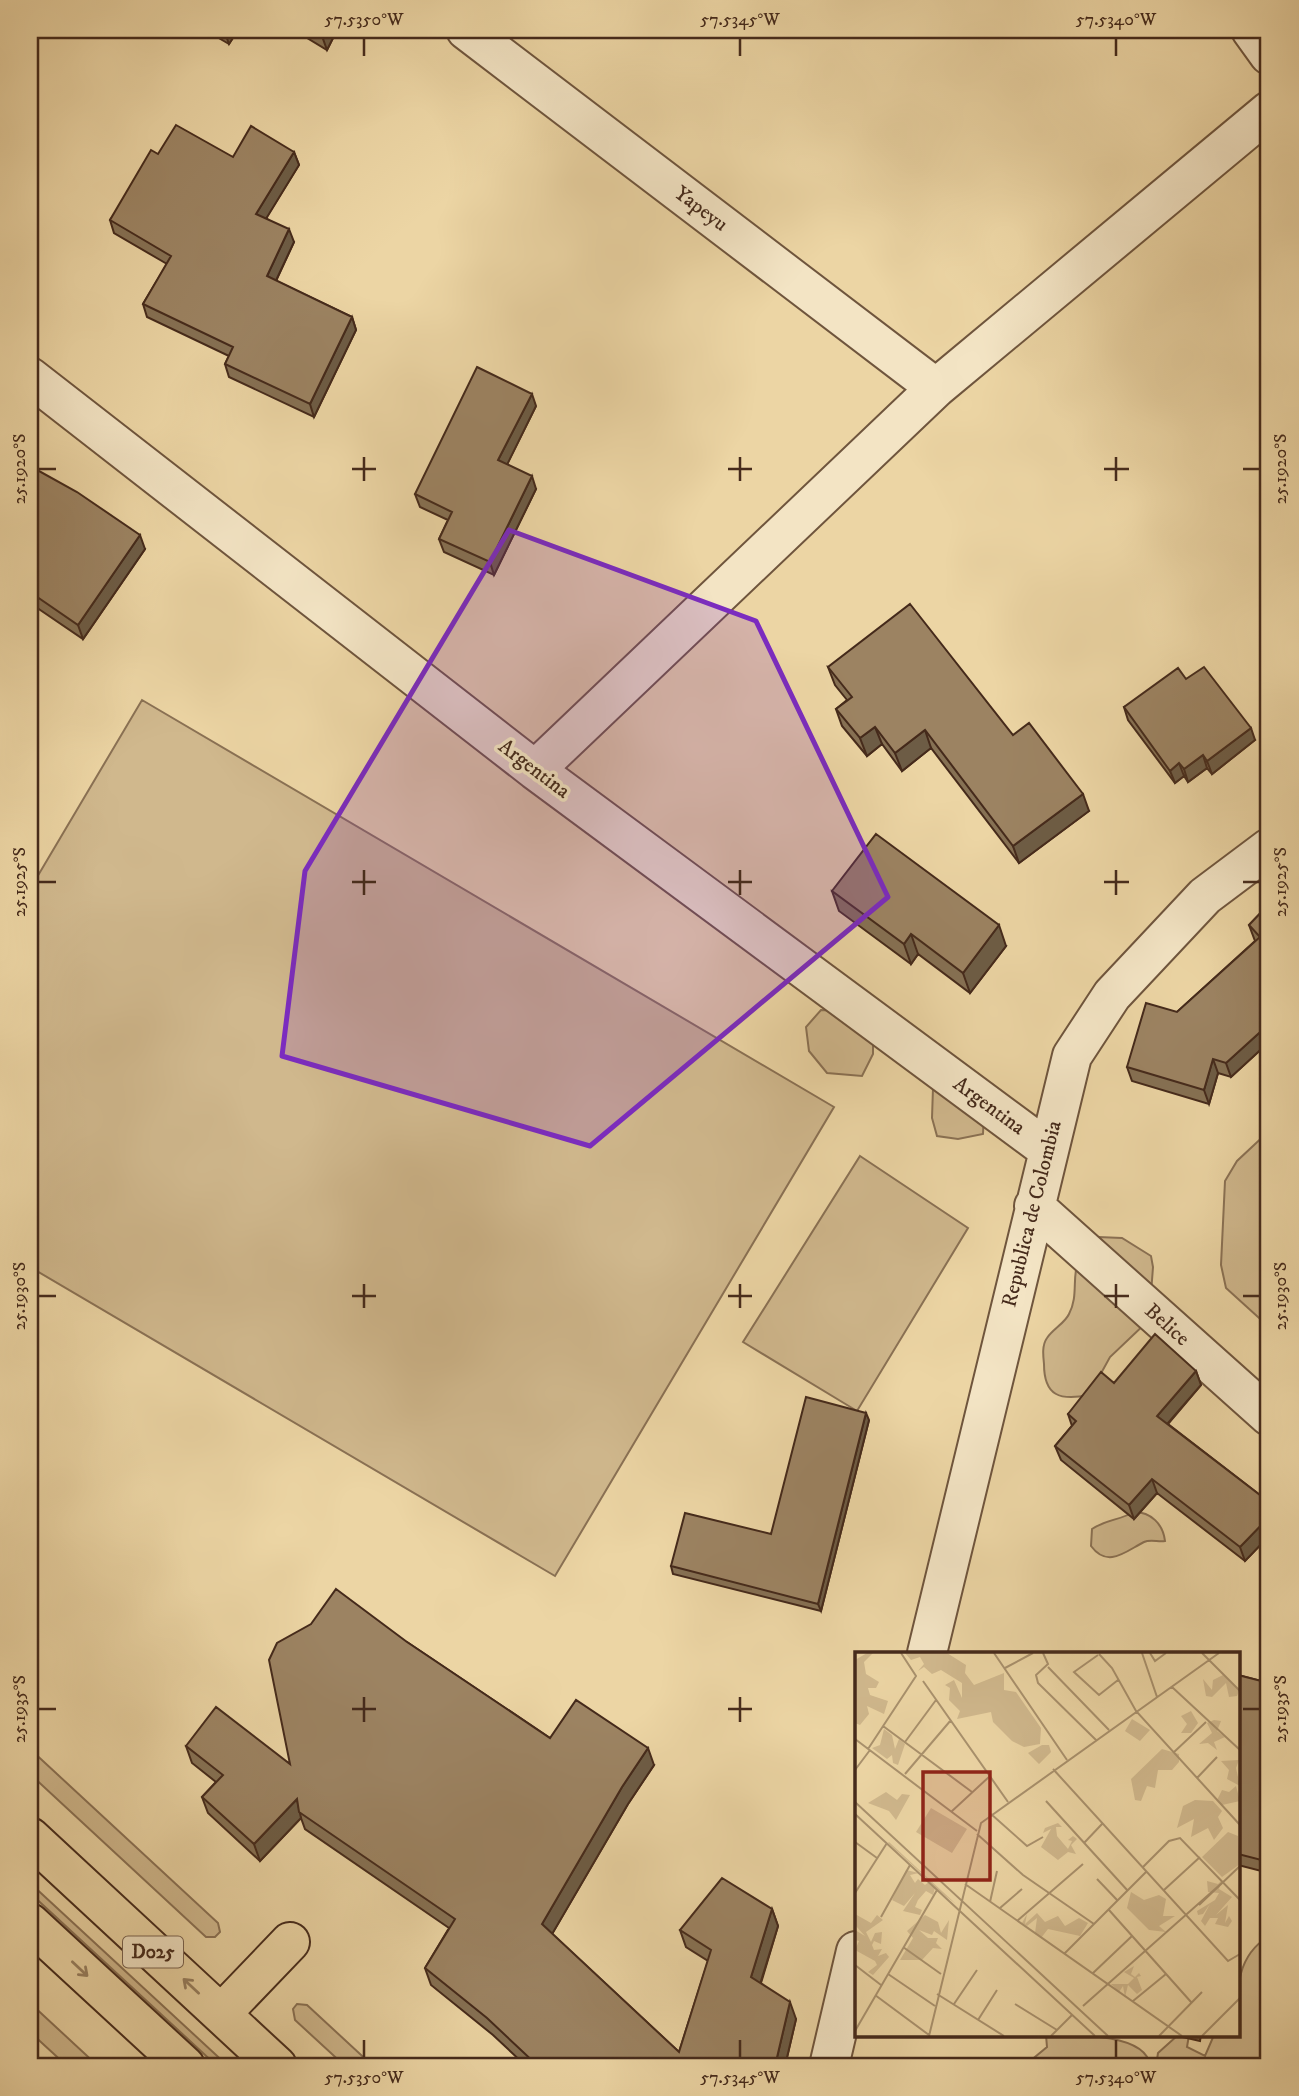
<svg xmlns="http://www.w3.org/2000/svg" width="1299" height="2096" viewBox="0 0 1299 2096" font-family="'IM FELL DW Pica',serif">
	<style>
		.green { fill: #d0b88d; stroke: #8a7154; stroke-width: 2 }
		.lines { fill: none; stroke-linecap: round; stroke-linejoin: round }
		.minor-casing { stroke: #6f553d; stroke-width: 42 }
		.highway-casing { stroke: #452a1b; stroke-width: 42 }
		.minor { stroke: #f3e4c4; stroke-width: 38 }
		.highway { stroke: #ecd5a4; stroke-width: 38 }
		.wall { fill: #867154; stroke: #452a1b; stroke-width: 2 }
		.shaded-wall { fill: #6d5c45; stroke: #452a1b; stroke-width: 2 }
		.building { fill: #9c8362; stroke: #452a1b; stroke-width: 2 }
		.oneway { stroke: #988060 }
		.marked { fill: #7b2cbf; fill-opacity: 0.2; stroke: #7b2cbf; stroke-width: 5; stroke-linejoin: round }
		.ticks { fill: none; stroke: #452a1b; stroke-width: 2.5 }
		.labels { text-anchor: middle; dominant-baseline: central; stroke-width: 7; stroke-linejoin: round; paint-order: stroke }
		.shield { fill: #f3e4c4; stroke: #79624e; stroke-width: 2 }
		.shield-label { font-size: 19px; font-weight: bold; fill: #452a1b }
		.street-label { font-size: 21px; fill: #452a1b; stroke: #f3e4c4 }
		.inset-road { fill: none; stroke: #a9916d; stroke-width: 2 }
		.view { fill: #8f2418; fill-opacity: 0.15; stroke: #8f2418; stroke-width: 3.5 }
		.inset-edge { fill: none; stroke: #452a1b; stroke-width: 3.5 }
		.neatline { fill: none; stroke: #452a1b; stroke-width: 2.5 }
		.ticks-label { font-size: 18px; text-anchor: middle; fill: #452a1b }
	</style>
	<rect width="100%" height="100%" fill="#ecd5a4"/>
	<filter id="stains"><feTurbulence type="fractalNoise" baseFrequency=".00286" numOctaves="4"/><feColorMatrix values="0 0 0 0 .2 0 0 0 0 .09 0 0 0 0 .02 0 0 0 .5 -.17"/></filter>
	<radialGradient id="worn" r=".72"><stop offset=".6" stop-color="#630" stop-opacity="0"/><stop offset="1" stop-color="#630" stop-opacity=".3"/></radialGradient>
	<path class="green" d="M 142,700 L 834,1107 L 555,1576 L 30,1267 L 30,889 Z
		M 821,1010 L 851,1012 L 873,1025 L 873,1054 L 862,1076 L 827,1073 L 809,1051 L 806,1027 Z
		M 933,1088 L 984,1112 L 983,1134 L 958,1139 L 937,1136 L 932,1118 Z
		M 1269,1131 L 1269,1239 L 1265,1243 L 1264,1284 L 1269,1288 L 1269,1327 L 1226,1288 L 1221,1265 L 1225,1181 L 1237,1161 Z
		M 860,1156 L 968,1228 L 857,1411 L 743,1342 Z
		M 1098,1237 L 1122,1238 L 1151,1256 L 1153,1267 L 1149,1320 L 1110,1357 L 1089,1395 C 1060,1401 1044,1396 1044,1364 C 1043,1355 1042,1345 1047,1338 C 1053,1329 1065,1323 1069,1314 C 1083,1288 1062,1262 1098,1237 Z
		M 1134,1512 C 1151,1512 1163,1524 1165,1541 C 1158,1542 1150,1539 1144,1542 C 1126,1551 1108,1569 1091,1546 L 1092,1529 C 1105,1520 1120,1520 1134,1512 Z
		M 30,1749 L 218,1923 L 220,1932 L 215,1937 L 206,1937 L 30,1774 Z
		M 30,1883 L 228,2066 L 217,2066 L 30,1893 Z
		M 1269,1936 L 1269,2066 L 1156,2066 L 1158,2053 L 1178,2035 L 1189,2035 L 1187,2047 L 1205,2056 L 1214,2035 L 1238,2035 C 1238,1996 1232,1959 1269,1936 Z
		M 30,2003 L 98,2066 L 67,2066 L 30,2032 Z
		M 297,2004 L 307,2005 L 373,2066 L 345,2066 L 295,2020 L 293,2009 Z
		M 1046,2035 C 1070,2035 1147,2032 1150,2066 L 1024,2066 L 1047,2047 Z"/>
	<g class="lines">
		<g class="minor-casing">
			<path id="minor" d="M 466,30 L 936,388
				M 1251,30 L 1269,55
				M 30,377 L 535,770 L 1047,1149
				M 535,770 L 936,388 L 1269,111
				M 1034,1206 L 1269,1416
				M 927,1653 L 1072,1056 L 1112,995 L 1205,896 L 1269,848
				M 829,2066 L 856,1951"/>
		</g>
		<g class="highway-casing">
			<path id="highway" d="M 30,1837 L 277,2066
				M 30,1923 L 185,2066
				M 221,2014 L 290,1942"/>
		</g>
		<use href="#minor" class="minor"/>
		<use href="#highway" class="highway"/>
	</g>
	<path class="wall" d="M 205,30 L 238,30 L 229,44 Z
		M 294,30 L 337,30 L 327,50 Z
		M 294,152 L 299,165 L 266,218 L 294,242 L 276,281 L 352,317 L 356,330 L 314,417 L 229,377 L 225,364 L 229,356 L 147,317 L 143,304 L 167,264 L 114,233 L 110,220 L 158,154 L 233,157 Z
		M 536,406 L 507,464 L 536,489 L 494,575 L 444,552 L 439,539 L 448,520 L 420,507 L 415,494 Z
		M 30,466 L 145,549 L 83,639 L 30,603 Z
		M 828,667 L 1013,735 L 1089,811 L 1019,863 L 931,748 L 902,771 L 882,744 L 867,756 L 842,726 L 836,709 L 847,700 L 835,685 Z
		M 1186,679 L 1255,740 L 1212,774 L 1207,768 L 1188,782 L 1184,776 L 1175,783 L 1128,720 L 1124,707 Z
		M 832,891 L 1006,946 L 970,993 L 918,954 L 911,964 L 839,911 Z
		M 1269,904 L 1269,1042 L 1231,1077 L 1218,1073 L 1209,1104 L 1132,1081 L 1127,1067 L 1177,1012 L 1255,941 L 1249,925 Z
		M 1196,1371 L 1201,1385 L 1168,1424 L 1269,1502 L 1269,1536 L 1245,1561 L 1157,1493 L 1134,1519 L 1061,1460 L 1055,1446 L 1072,1426 L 1068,1414 L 1114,1383 Z
		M 869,1420 L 821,1611 L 673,1574 L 671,1566 L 771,1534 Z
		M 407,1642 L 550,1738 L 654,1765 L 628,1804 L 552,1934 L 679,2052 L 708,1961 L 686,1947 L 680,1930 L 772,1909 L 778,1926 L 761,1983 L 796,2019 L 785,2066 L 526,2066 L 493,2035 L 431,1985 L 425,1968 L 449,1928 L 305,1829 L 301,1818 L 260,1861 L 208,1813 L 202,1797 L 216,1782 L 192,1763 L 186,1746 L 290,1764 Z
		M 1238,1675 L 1269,1683 L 1269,1873 L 1238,1865 Z
		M 1174,2035 L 1201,2035 L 1200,2041 Z"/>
	<path class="shaded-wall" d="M 224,30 L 238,30 L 229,44 Z
		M 325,30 L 337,30 L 327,50 L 322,36 Z
		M 294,152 L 299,165 L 261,227 L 256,214 Z
		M 289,229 L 294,242 L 272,289 L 267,276 Z
		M 352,317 L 356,330 L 314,417 L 310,404 Z
		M 532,394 L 536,406 L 503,473 L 498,460 Z
		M 532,476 L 536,489 L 494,575 L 490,562 Z
		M 140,535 L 145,549 L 83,639 L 78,625 Z
		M 875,727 L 882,744 L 867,756 L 860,738 Z
		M 1251,728 L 1255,740 L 1212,774 L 1207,761 Z
		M 925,730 L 931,748 L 902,771 L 895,753 Z
		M 1203,755 L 1207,768 L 1188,782 L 1184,769 Z
		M 1179,763 L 1184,776 L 1175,783 L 1170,771 Z
		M 1083,794 L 1089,811 L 1019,863 L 1013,846 Z
		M 999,925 L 1006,946 L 970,993 L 963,973 Z
		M 911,934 L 918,954 L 911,964 L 904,944 Z
		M 1269,1024 L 1269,1042 L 1231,1077 L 1226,1063 Z
		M 1213,1059 L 1218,1073 L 1209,1104 L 1204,1090 Z
		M 1196,1371 L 1201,1385 L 1162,1430 L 1157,1416 Z
		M 866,1413 L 869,1420 L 821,1611 L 818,1604 Z
		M 1152,1479 L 1157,1493 L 1134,1519 L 1129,1505 Z
		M 1269,1517 L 1269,1536 L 1245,1561 L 1240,1547 Z
		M 648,1748 L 654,1765 L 628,1804 L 548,1941 L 542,1924 L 622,1787 Z
		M 297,1799 L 301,1818 L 260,1861 L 254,1844 Z
		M 772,1909 L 778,1926 L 757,1994 L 751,1977 Z
		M 790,2002 L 796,2019 L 785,2066 L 775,2066 Z"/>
	<path class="building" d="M 312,30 L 325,30 L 322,36 Z
		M 176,125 L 233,157 L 251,126 L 294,152 L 256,214 L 289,229 L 267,276 L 352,317 L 310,404 L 225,364 L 233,347 L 143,304 L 171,256 L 110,220 L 151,150 L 158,154 Z
		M 477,367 L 532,394 L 498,460 L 532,476 L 490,562 L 439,539 L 452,512 L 415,494 Z
		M 30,466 L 77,492 L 140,535 L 78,625 L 30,592 Z
		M 910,604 L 1013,735 L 1029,723 L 1083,794 L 1013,846 L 925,730 L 895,753 L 875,727 L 860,738 L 836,709 L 852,697 L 828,667 Z
		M 1204,667 L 1251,728 L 1207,761 L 1203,755 L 1184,769 L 1179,763 L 1170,771 L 1124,707 L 1178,668 L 1186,679 Z
		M 876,834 L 999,925 L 963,973 L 911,934 L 904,944 L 832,891 Z
		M 1269,904 L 1269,1024 L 1226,1063 L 1213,1059 L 1204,1090 L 1127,1067 L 1146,1003 L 1177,1012 L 1260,937 L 1249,925 Z
		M 1155,1334 L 1196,1371 L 1157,1416 L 1269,1502 L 1269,1517 L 1240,1547 L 1152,1479 L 1129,1505 L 1055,1446 L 1076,1421 L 1068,1414 L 1101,1372 L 1114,1383 Z
		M 806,1397 L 866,1413 L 818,1604 L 671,1566 L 685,1513 L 771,1534 Z
		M 336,1589 L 407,1642 L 550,1738 L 576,1700 L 648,1748 L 622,1787 L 542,1924 L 679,2052 L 711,1950 L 680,1930 L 722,1878 L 772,1909 L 751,1977 L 790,2002 L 775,2066 L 538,2066 L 487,2018 L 425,1968 L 455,1919 L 299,1812 L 297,1799 L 254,1844 L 202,1797 L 223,1775 L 186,1746 L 216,1707 L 290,1764 L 269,1660 L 277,1643 L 311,1624 Z
		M 1238,1675 L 1269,1683 L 1269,1862 L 1238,1854 Z"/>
	<defs><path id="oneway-shaft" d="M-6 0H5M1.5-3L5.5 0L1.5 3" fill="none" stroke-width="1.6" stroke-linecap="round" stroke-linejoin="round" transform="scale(1.75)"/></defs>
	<g class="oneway">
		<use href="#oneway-shaft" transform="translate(80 1969) rotate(43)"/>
		<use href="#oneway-shaft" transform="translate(191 1986) rotate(-137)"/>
	</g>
	<path class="marked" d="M 509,530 L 756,621 L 888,897 L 590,1146 L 282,1056 L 305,871 Z"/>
	<path class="ticks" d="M 364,38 L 364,56M 740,38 L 740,56M 1116,38 L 1116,56M 364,457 L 364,481M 740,457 L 740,481M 1116,457 L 1116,481M 38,469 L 56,469M 352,469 L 376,469M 728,469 L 752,469M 1104,469 L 1129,469M 1243,469 L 1260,469M 364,870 L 364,895M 740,870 L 740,895M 1116,870 L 1116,895M 38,882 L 56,882M 352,882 L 376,882M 728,882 L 752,882M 1104,882 L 1129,882M 1243,882 L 1260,882M 364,1284 L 364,1308M 740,1284 L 740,1308M 1116,1284 L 1116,1308M 38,1296 L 56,1296M 352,1296 L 376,1296M 728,1296 L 752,1296M 1104,1296 L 1129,1296M 1243,1296 L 1260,1296M 364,1697 L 364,1722M 740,1697 L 740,1722M 38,1709 L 56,1709M 352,1709 L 376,1709M 728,1709 L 752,1709M 1243,1709 L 1260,1709M 364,2040 L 364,2058M 740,2040 L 740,2058M 1116,2040 L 1116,2058"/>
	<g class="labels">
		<rect class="shield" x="123" y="1936.5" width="60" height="31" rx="5"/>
		<g class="shield-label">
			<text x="153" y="1952">D025</text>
		</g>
		<g class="street-label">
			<text transform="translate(701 209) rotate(37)">Yapeyu</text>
			<text transform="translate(534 769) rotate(37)">Argentina</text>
			<text transform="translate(989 1106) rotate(36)">Argentina</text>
			<text transform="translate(1032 1214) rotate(-76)">Republica de Colombia</text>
			<text transform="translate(1167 1325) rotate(42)">Belice</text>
		</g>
	</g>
	<g transform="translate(855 1652)">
		<rect width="385" height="385" fill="#ecd5a4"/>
		<path d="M 12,1 L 18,1 L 9,10 L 11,22 L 24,30 L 21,36 L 13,36 L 15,43 L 33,49 L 29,62 L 12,54 L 14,62 L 5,73 L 0,71 L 0,8 ZM 50,1 L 92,1 L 111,13 L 110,21 L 119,33 L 149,21 L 149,38 L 161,40 L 186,76 L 185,92 L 169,95 L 157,89 L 138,70 L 136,60 L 102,67 L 105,59 L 94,48 L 95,36 L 90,33 L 99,28 L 107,46 L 107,31 L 86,18 L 77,22 L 69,15 L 63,19 L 69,12 L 65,5 L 56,8 ZM 368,23 L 384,39 L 382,44 L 374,45 L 371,31 L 357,45 L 351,44 L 348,27 L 357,38 L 358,28 ZM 336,59 L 343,71 L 336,81 L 326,81 L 332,72 L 326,64 ZM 277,67 L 295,78 L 285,89 L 270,79 ZM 359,68 L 366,69 L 362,79 L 370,85 L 359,90 L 362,98 L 353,91 L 344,92 L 357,81 L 352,71 ZM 29,77 L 37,83 L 40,97 L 44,87 L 50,92 L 43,113 L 38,111 L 37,103 L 32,107 L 17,96 L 25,93 ZM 187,93 L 194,93 L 196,100 L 184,112 L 173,101 ZM 307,97 L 324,102 L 324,110 L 317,118 L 303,118 L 300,136 L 292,134 L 286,149 L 280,148 L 276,127 ZM 384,108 L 381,116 L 385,134 L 372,127 L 374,118 L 366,109 ZM 381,134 L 385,149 L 367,153 L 362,148 L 367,138 L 374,140 ZM 31,140 L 42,148 L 47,142 L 55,143 L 41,168 L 34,159 L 13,151 ZM 340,148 L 358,149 L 367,159 L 363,165 L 368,176 L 359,188 L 353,176 L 336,185 L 339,167 L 322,176 L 328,154 ZM 76,156 L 112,177 L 97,201 L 61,180 ZM 203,171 L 207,175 L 201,175 L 202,184 L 213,197 L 217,189 L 213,188 L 218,184 L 222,187 L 216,193 L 221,202 L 213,200 L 203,208 L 186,195 L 196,177 L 188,181 L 190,176 ZM 373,180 L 383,184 L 385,212 L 367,225 L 347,205 ZM 33,191 L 34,190 L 101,252 L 80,236 L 78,243 L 71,239 L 63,248 L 60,255 L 67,258 L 65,263 L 48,259 L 60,241 L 49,254 L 37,248 L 51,218 L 64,221 L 55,223 L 60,231 L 63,227 L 70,233 L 75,229 ZM 367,228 L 364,237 L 377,245 L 361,263 L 373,253 L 370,271 L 374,264 L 377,269 L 373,275 L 360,272 L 363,266 L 355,266 L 350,274 L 346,269 L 355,252 L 348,262 L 343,263 L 342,259 L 360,248 L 364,241 L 353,240 L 352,229 L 363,232 ZM 276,240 L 289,248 L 304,243 L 311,247 L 308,264 L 320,264 L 304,274 L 311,280 L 294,278 L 272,256 ZM 182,261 L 190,270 L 203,264 L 210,274 L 224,266 L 233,271 L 225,284 L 193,277 L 186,286 L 180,281 L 182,266 L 172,274 L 167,271 L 172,262 L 170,272 ZM 0,262 L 16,271 L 22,263 L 28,268 L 11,280 L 16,290 L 20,281 L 27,280 L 26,292 L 19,289 L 17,293 L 19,298 L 27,297 L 23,304 L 31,301 L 34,305 L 18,323 L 13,320 L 22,313 L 20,309 L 0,298 L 4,289 L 0,288 L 0,278 L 10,284 L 0,273 ZM 70,263 L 83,270 L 86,281 L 94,268 L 92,288 L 79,279 L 77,283 L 64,278 L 73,286 L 83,286 L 81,291 L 87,297 L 78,296 L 67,308 L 45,308 L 58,286 L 52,279 ZM 279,314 L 276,322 L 280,325 L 284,321 L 286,324 L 282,325 L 287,338 L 282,342 L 273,333 L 270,345 L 268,334 L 264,340 L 256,332 L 273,332 L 279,326 L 269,320 Z" fill="#d0b88d"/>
		<path class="inset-road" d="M 139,1 L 212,108M 188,1 L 193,12 L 181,23 L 183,31 L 241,88M 287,1 L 302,45M 295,1 L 300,9 L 311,1M 347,1 L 385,39M 244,2 L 257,16 L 281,59 L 385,173M 243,3 L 219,20 L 244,43 L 263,28M 193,15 L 254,78M 150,16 L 178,1M 68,29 L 153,150M 317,35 L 385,98M 28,74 L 117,140M 0,87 L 122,179M 50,90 L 81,48M 13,97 L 61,24 L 46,1M 318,101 L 351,70M 198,117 L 373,309 L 385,302M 0,118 L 15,98M 50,122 L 96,68M 342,126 L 362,105M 191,149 L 273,239M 0,150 L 253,384M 96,160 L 135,124M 0,162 L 240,384M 136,162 L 172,194 L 188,185M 122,182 L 168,223 L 239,272M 0,190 L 22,206M 229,191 L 247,172M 288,215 L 314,189 L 325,186 L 385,248M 242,227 L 263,249M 110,232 L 327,384M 309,238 L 345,205M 0,241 L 32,191M 135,250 L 142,219M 344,253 L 385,214M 145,256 L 167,237M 254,258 L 336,350M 26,265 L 55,213M 162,269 L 228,212M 48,295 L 86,322M 209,302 L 292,219M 0,313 L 26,333M 33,322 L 80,354M 237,322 L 277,284M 82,342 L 149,384M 20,343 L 74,383M 278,349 L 311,322M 99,352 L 122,318M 160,352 L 202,378M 228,354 L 368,230M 123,368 L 142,338M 0,379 L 82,238M 74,384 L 126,171 L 364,1M 196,384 L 217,363M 304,384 L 347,340M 347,384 L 385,346"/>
		<path class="view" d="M 68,120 L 135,120 L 135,228 L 68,228 Z"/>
		<rect width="385" height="385" class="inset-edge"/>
	</g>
	<rect width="1299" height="2096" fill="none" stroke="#ecd5a4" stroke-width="77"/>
	<rect x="38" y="38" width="1222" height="2020" class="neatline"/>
	<g class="ticks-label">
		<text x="364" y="25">57.5350°W</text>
		<text x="740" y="25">57.5345°W</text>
		<text x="1116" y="25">57.5340°W</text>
		<text transform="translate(19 469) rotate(-90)" y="6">25.1920°S</text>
		<text transform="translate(1280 469) rotate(-90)" y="6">25.1920°S</text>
		<text transform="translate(19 882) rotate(-90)" y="6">25.1925°S</text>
		<text transform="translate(1280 882) rotate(-90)" y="6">25.1925°S</text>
		<text transform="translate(19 1296) rotate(-90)" y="6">25.1930°S</text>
		<text transform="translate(1280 1296) rotate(-90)" y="6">25.1930°S</text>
		<text transform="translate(19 1709) rotate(-90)" y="6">25.1935°S</text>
		<text transform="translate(1280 1709) rotate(-90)" y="6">25.1935°S</text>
		<text x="364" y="2083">57.5350°W</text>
		<text x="740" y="2083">57.5345°W</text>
		<text x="1116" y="2083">57.5340°W</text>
	</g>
	<rect width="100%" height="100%" filter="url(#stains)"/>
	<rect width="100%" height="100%" fill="url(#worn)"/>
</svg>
